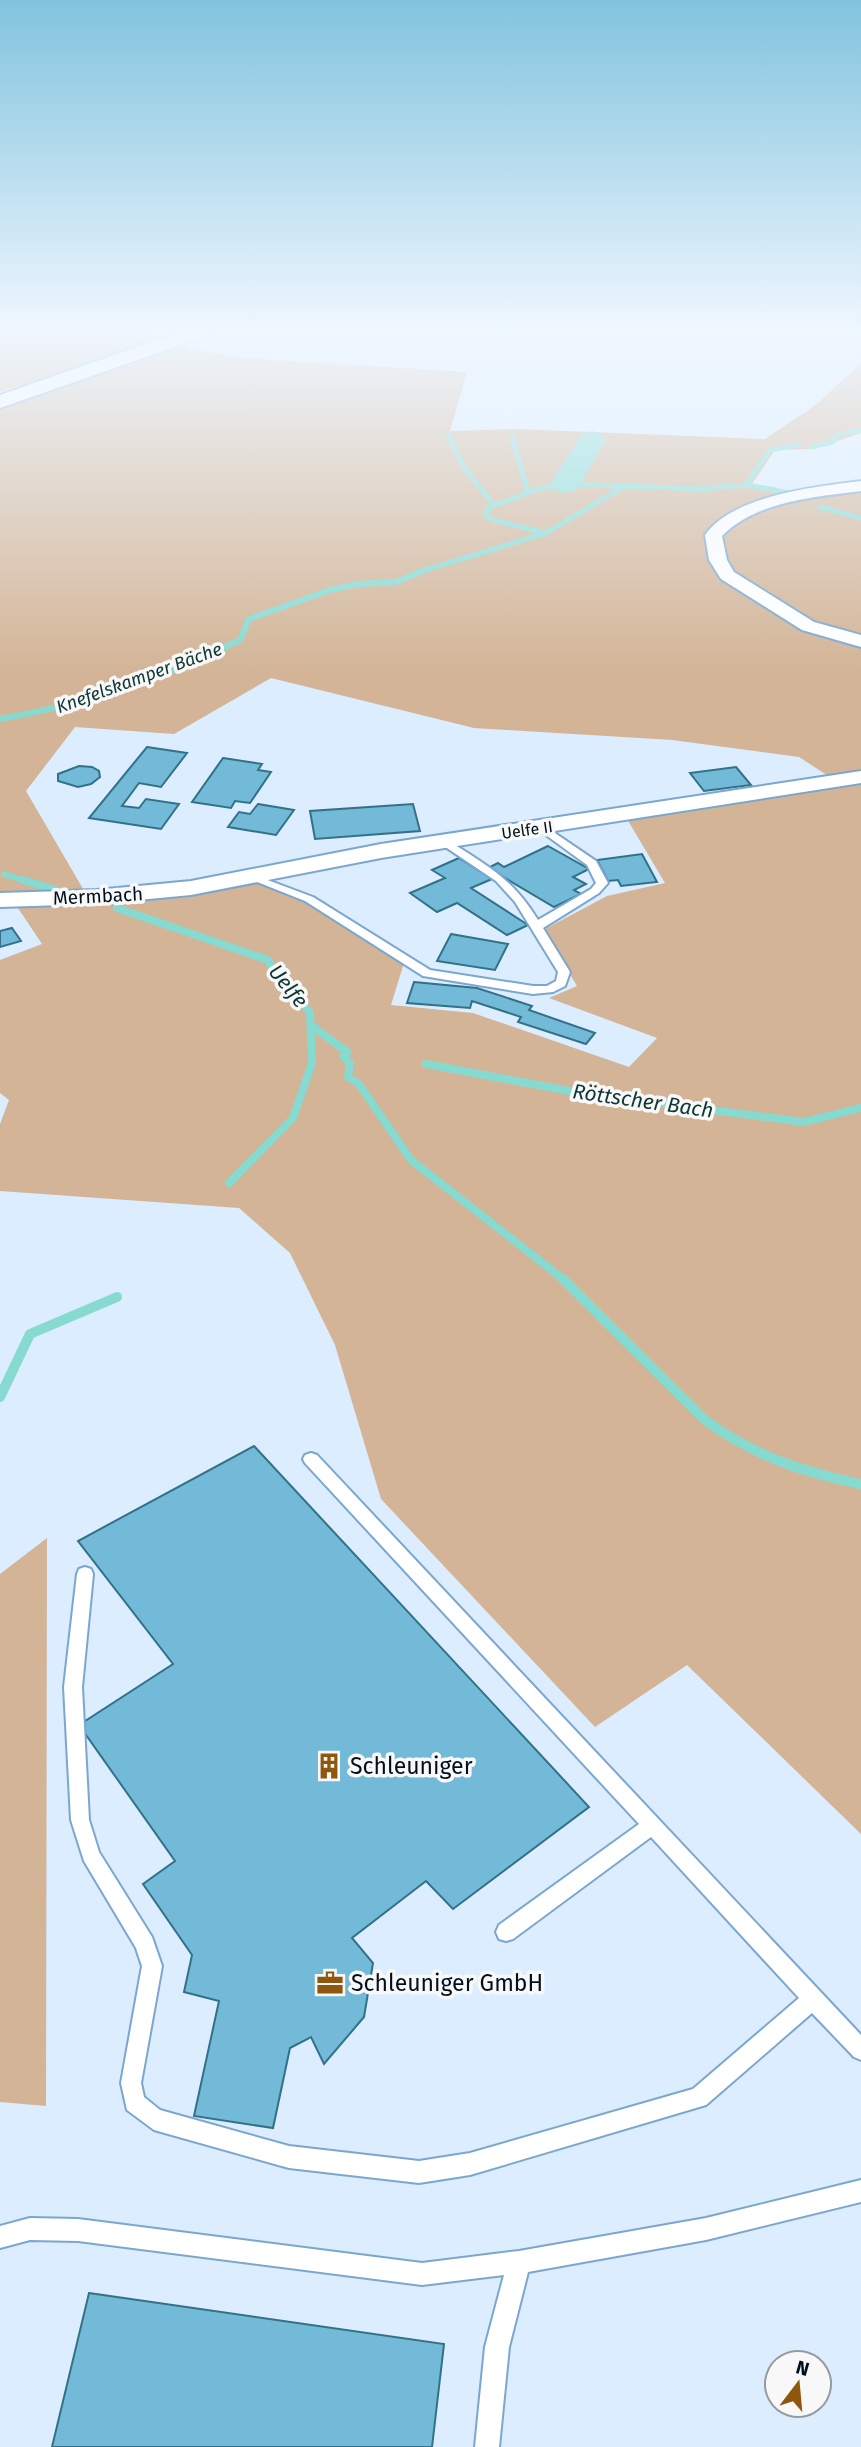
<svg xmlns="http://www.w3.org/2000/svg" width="861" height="2447" viewBox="0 0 861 2447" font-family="'Fira Sans',sans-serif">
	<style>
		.green { fill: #d3b496 }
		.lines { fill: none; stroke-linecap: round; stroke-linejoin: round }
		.stream-far3 { stroke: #86dad0; stroke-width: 5 }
		.stream-far2 { stroke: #86dad0; stroke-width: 6 }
		.stream-far1 { stroke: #86dad0; stroke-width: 8 }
		.stream { stroke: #86dad0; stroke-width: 10 }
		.river { fill: #86dad0; fill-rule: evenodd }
		.building { fill: #72bad7; stroke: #327188; stroke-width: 2 }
		.lane-casing { stroke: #7ba7ce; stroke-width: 4 }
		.street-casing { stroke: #7ba7ce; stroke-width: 4 }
		.secondary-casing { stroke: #7ba7ce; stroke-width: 4 }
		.lane { fill: #fff; fill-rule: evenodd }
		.street { fill: #fff; fill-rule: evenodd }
		.secondary { fill: #fff; fill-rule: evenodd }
		.labels { text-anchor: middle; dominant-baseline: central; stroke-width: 7; stroke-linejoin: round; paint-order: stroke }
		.far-street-label { font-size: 16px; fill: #010f1c; stroke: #f8f8f8 }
		.far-water-label { font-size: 18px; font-style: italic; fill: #0e3733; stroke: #f8f8f8 }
		.street-label { font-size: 19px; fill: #010f1c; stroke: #f8f8f8 }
		.water-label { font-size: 21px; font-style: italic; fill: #0e3733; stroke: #f8f8f8 }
		.near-poi-label { font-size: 23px; fill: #010f1c; stroke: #f8f8f8; text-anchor: start }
	</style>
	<rect width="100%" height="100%" fill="#dbedfe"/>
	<path class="green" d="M 0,330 L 141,330 L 164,339 L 0,392 Z
		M 176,345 L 243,358 L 467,372 L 450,431 L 516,429 L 765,439 L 817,404 L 861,363 L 861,433 L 814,449 L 775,450 L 752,484 L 774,487 L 799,496 L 726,519 L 715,560 L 778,610 L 861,642 L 861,775 L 836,781 L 799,757 L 672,740 L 474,728 L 271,678 L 174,734 L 75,727 L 26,791 L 86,894 L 0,895 L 0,404 Z
		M 861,488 L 861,639 L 824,630 L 730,575 L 720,528 L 767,506 Z
		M 861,780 L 861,1834 L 687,1665 L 595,1727 L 381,1499 L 335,1345 L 290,1253 L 239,1208 L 0,1191 L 0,1124 L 9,1100 L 0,1093 L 0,960 L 42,944 L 14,902 L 252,881 L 307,901 L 404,963 L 391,1005 L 473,1013 L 629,1067 L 657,1038 L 549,998 L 577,986 L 543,930 L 607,896 L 665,883 L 627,819 Z
		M 47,1538 L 46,2106 L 0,2102 L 0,1574 Z"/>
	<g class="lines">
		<path class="stream-far3" d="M 448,435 L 465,469 L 494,505
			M 512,437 L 528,492
			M 812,447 L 833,442 L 839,434 L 861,430
			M 746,485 L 770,450 L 799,445
			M 820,507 L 861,518
			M 546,533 L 623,487
			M 419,572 L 546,533 L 496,521 L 485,515 L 488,508 L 538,489 L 565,484 L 701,489 L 746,485 L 789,493"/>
		<path class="stream-far2" d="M 0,719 C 82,705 166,677 240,640 L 249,619 L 330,590 L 358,584 L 396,582 L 425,570
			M 4,874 L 28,882"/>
		<path class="stream-far1" d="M 23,880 L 59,891
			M 117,908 L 268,960 L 280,981 L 310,1012 L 312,1063 L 293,1118 L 229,1183
			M 311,1025 L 347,1052 L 343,1056 L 350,1063 L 348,1077 L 359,1084 L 411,1160 L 563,1279
			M 426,1064 L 580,1093 L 804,1122 L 861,1108"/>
		<path class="stream" d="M 562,1278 L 705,1420 C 754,1456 802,1472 861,1484
			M 0,1397 L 30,1334 L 117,1297"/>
		<path class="river" d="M 592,431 L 602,434 L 606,440 L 580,484 L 576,490 L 565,493 L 554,490 L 550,484 L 578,440 L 582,434 Z"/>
	</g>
	<path class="building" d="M 147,747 L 187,753 L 161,787 L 139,783 L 122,806 L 139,808 L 146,799 L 179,804 L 161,829 L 89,818 Z
		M 223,758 L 262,764 L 258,770 L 271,772 L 250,803 L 235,801 L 231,808 L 192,802 Z
		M 79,766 L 92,767 L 99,771 L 100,777 L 91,784 L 78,787 L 58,781 L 58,774 Z
		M 736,767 L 751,785 L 704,791 L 690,773 Z
		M 258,804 L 294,810 L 276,835 L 228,827 L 239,812 L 250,814 Z
		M 413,804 L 420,831 L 315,839 L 310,811 Z
		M 548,846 L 589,869 L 573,877 L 586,884 L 574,890 L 581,894 L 554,907 L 488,868 L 498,863 L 504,867 Z
		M 642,854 L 657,882 L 621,886 L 618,880 L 608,881 L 597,860 Z
		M 459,858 L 492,879 L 471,888 L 528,925 L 507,935 L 457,903 L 437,912 L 410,893 L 445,878 L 432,870 Z
		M 12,928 L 21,941 L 0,947 L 0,931 Z
		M 451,934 L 508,944 L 495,970 L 437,961 Z
		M 414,982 L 477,988 L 532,1006 L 529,1010 L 595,1033 L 586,1044 L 518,1022 L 521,1017 L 472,1001 L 470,1008 L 407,1003 Z
		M 254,1446 L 589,1807 L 453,1909 L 426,1881 L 352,1938 L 373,1963 L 364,2017 L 324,2064 L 311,2037 L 290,2048 L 273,2128 L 194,2116 L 219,2001 L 184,1992 L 192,1955 L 143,1884 L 175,1861 L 79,1725 L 173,1664 L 78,1541 Z
		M 89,2293 L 444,2344 L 432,2447 L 52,2447 Z"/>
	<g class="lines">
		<g class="lane-casing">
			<path id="lane" d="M 543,825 L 596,861 L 608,883 L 599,893 L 543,928 L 570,972 L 565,986 L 553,992 L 533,994 L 423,976 L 305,901 L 247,878 L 249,876 L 257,876 L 313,897 L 430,970 L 533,986 L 547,986 L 556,981 L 558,972 L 515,902 L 496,881 L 438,842 L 439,840 L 447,840 C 488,866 512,878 538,920 L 591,889 L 596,883 L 587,865 L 539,830 L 539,826 Z
				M 311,1453 L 317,1455 L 861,2035 L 861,2060 L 854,2057 L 812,2013 L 706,2105 L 470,2175 L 419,2183 L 289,2168 L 154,2130 L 127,2110 L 121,2083 L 142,1966 L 136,1948 L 84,1861 L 71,1820 L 64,1687 L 77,1574 L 79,1569 L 85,1567 L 91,1569 L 93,1574 L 82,1687 L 89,1820 L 99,1852 L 152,1937 L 162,1966 L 141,2083 L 144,2097 L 160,2110 L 289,2146 L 419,2161 L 470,2153 L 693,2089 L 799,1998 L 651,1837 L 513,1939 L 506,1941 L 499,1939 L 496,1932 L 499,1925 L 639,1824 L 305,1463 L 303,1459 L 305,1455 Z
				M 861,2180 L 861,2202 L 706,2240 L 528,2272 L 509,2347 L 499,2447 L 475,2447 L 485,2347 L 504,2275 L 422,2285 L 78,2241 L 30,2240 L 0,2248 L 0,2226 L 30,2218 L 78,2219 L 422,2263 L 519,2251 L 706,2218 Z"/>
		</g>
		<g class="street-casing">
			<path id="street" d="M 861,481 L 861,491 C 815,497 756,501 722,536 L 727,560 L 734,572 L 814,622 L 861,635 L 861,647 L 802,630 L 721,579 L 709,560 L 705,535 C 734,495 814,487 861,481 Z
				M 861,771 L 861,783 L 381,858 L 191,895 L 96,904 L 0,907 L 0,893 L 96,890 L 191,881 L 381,844 Z"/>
		</g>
		<g class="secondary-casing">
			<path id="secondary" d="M 186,330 L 214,330 L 212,334 L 0,408 L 0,395 Z"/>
		</g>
		<use href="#lane" class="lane"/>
		<use href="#street" class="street"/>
		<use href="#secondary" class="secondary"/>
	</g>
	<linearGradient id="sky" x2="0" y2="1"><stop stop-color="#81c3de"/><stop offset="0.49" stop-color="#eff7ff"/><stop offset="1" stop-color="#eff7ff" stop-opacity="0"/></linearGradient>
	<rect width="861" height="673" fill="url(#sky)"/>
	<defs>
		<g id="building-bare" transform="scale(2.1)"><path d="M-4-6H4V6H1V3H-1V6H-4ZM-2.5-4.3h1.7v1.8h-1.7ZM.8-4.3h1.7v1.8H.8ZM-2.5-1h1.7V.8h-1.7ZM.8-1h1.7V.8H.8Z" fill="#8f570e" stroke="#f8f8f8" stroke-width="2.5" paint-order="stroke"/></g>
		<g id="office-bare" transform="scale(2.1)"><path d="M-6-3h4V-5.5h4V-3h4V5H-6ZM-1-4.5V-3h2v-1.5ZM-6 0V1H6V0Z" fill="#8f570e" stroke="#f8f8f8" stroke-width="2.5" paint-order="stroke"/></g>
	</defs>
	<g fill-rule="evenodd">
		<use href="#building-bare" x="329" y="1766"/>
		<use href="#office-bare" x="330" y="1983"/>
	</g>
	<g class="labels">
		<g class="far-street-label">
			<text transform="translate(527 830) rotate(-8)">Uelfe II</text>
		</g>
		<g class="far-water-label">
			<text transform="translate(139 678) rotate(-20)">Knefelskamper Bäche</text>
		</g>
		<g class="street-label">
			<text transform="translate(98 896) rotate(-3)">Mermbach</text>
		</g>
		<g class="water-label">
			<text transform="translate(288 986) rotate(51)">Uelfe</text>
			<text transform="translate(643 1101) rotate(8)">Röttscher Bach</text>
		</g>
		<g class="near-poi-label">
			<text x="350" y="1766">Schleuniger</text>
			<text x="351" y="1983">Schleuniger GmbH</text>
		</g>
	</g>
	<g transform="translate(798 2384) rotate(16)"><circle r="33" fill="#f8f8f8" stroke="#959ba0" stroke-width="2"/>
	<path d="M0-5L12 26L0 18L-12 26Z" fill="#8f570e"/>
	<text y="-10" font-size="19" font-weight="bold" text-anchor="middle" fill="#010f1c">N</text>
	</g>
</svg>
